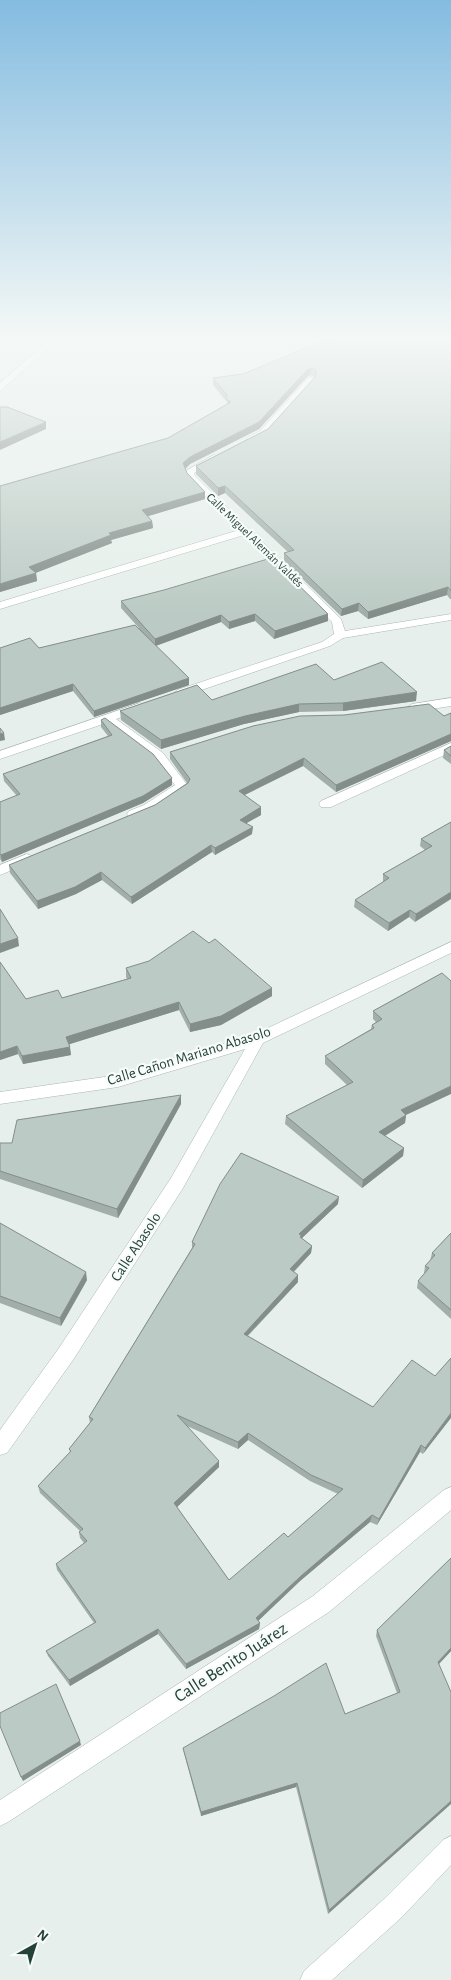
<svg xmlns="http://www.w3.org/2000/svg" width="451" height="1980" viewBox="0 0 451 1980" font-family="'Alegreya Sans',sans-serif">
	<style>
		.lines { fill: none; stroke-linecap: round; stroke-linejoin: round }
		.minor-casing { stroke: #a8b8b2; stroke-width: 1 }
		.minor { fill: #fff; fill-rule: evenodd }
		.wall { fill: #a1aea9; fill-rule: evenodd }
		.shaded-wall { fill: #838d89 }
		.building { fill: #bbcac4; stroke: #838d89; fill-rule: evenodd }
		.labels { text-anchor: middle; dominant-baseline: central; stroke-width: 4.5; stroke-linejoin: round; paint-order: stroke }
		.far-street-label { font-size: 12px; fill: #24423a; stroke: #f7fbf9 }
		.street-label { font-size: 15px; fill: #24423a; stroke: #f7fbf9 }
		.near-street-label { font-size: 18px; fill: #24423a; stroke: #f7fbf9 }
	</style>
	<rect width="100%" height="100%" fill="#e6efeb"/>
	<g class="lines">
		<g class="minor-casing">
			<path id="minor" d="M 53,337 L 61,337 L 0,391 L 0,383 Z
				M 311,377 L 314,378 L 314,382 C 302,396 265,445 247,442 L 247,438 L 260,431 L 308,378 Z
				M 214,455 L 217,456 L 217,460 L 194,473 L 195,476 L 341,619 L 345,631 L 451,614 L 451,620 L 343,638 L 330,646 L 181,697 L 175,693 L 177,690 L 322,642 L 334,634 L 332,622 L 244,535 L 0,609 L 0,602 L 239,530 L 188,479 L 184,472 Z
				M 451,698 L 451,706 L 412,712 L 406,708 L 412,704 Z
				M 140,703 L 146,707 L 144,710 L 116,719 L 163,753 L 188,786 C 180,797 143,821 129,817 L 127,814 L 129,811 L 144,805 L 175,785 L 155,759 L 106,723 L 0,759 L 0,751 Z
				M 451,743 L 451,752 L 331,807 L 321,807 L 319,804 L 321,801 Z
				M 27,854 L 32,856 L 34,859 L 32,862 L 0,875 L 0,865 Z
				M 451,942 L 451,953 L 263,1043 L 183,1188 L 73,1360 L 7,1453 L 0,1455 L 0,1430 L 59,1348 L 171,1178 L 245,1049 L 118,1087 L 0,1104 L 0,1092 L 118,1075 L 253,1035 Z
				M 451,1487 L 451,1510 L 329,1612 L 8,1822 L 0,1826 L 0,1800 L 313,1596 L 444,1490 Z
				M 451,1836 L 451,1865 L 402,1917 L 332,1980 L 300,1980 L 304,1971 L 384,1899 L 443,1840 Z"/>
		</g>
		<use href="#minor" class="minor"/>
	</g>
	<path class="wall" d="M 397,337 L 451,337 L 451,599 L 450,599 L 447,595 L 368,619 L 358,611 L 341,616 L 284,561 L 284,553 L 288,552 L 225,493 L 218,496 L 196,474 L 196,466 L 268,429 L 315,377 L 310,375 L 307,377 L 259,429 L 190,464 L 185,469 L 187,473 L 205,492 L 205,499 L 148,516 L 152,521 L 153,528 L 111,540 L 112,543 L 36,573 L 37,581 L 0,592 L 0,486 L 168,438 L 227,404 L 227,402 L 213,385 L 213,378 L 243,374 Z
		M 121,601 L 328,614 L 328,621 L 274,639 L 255,621 L 229,629 L 221,622 L 156,646 L 189,685 L 94,717 L 73,691 L 0,715 L 0,648 L 39,648 L 139,628 L 121,608 Z
		M 334,680 L 416,701 L 343,711 L 299,712 L 244,724 L 161,749 L 121,720 L 120,711 L 212,700 Z
		M 451,713 L 451,741 L 336,792 L 303,766 L 245,795 L 261,815 L 246,823 L 252,834 L 215,855 L 212,852 L 132,904 L 102,880 L 76,894 L 38,909 L 10,873 L 9,865 L 155,805 L 187,783 L 170,759 L 170,752 L 444,716 Z
		M 101,720 L 172,785 L 143,803 L 2,862 L 0,859 L 0,802 L 17,796 L 4,781 L 3,774 L 108,736 L 101,727 Z
		M 451,746 L 451,764 L 443,758 L 444,750 Z
		M 451,822 L 415,922 L 409,917 L 388,931 L 354,907 L 355,900 L 383,882 L 383,874 L 425,850 L 420,846 L 421,839 Z
		M 126,968 L 272,996 L 221,1025 L 190,1032 L 179,1010 L 69,1044 L 71,1055 L 23,1064 L 18,1054 L 0,1060 L 26,999 L 62,998 L 127,979 L 126,977 Z
		M 442,973 L 406,1115 L 405,1123 L 385,1136 L 404,1148 L 403,1156 L 362,1188 L 285,1124 L 286,1116 L 347,1085 L 325,1064 L 325,1056 L 371,1029 L 372,1025 L 376,1022 L 373,1019 L 373,1011 Z
		M 181,1104 L 118,1218 L 0,1179 L 0,1143 L 12,1143 Z
		M 338,1204 L 302,1238 L 302,1239 L 312,1246 L 311,1253 L 294,1272 L 298,1275 L 298,1282 L 248,1336 L 373,1407 L 435,1376 L 451,1358 L 423,1454 L 420,1452 L 377,1525 L 370,1522 L 300,1581 L 258,1621 L 260,1623 L 259,1629 L 186,1669 L 158,1634 L 70,1686 L 48,1656 L 46,1651 L 94,1623 L 57,1570 L 56,1564 L 84,1543 L 80,1538 L 79,1532 L 80,1531 L 40,1493 L 38,1486 L 70,1452 L 69,1449 L 90,1423 L 89,1417 L 192,1248 L 192,1242 ZM 187,1426 L 238,1449 L 248,1440 L 310,1481 L 338,1494 L 288,1537 L 229,1580 L 177,1507 L 219,1467 Z
		M 0,1223 L 87,1280 L 61,1326 L 0,1303 Z
		M 451,1233 L 451,1319 L 417,1288 L 418,1281 L 425,1273 L 424,1273 L 425,1266 L 430,1261 L 432,1253 Z
		M 451,1558 L 451,1651 L 439,1664 L 328,1914 L 296,1787 L 201,1816 L 184,1753 L 183,1748 L 345,1714 L 397,1693 L 376,1636 L 377,1630 Z"/>
	<path class="shaded-wall" d="M 311,368 L 310,375 L 307,377 L 259,429 L 190,464 L 183,471 L 183,463 L 190,457 L 307,370 Z
		M 46,422 L 46,429 L 0,450 L 0,442 Z
		M 225,486 L 225,493 L 218,496 L 218,488 Z
		M 205,492 L 205,499 L 142,518 L 142,510 Z
		M 152,521 L 153,528 L 111,540 L 112,543 L 35,573 L 36,573 L 37,581 L 0,592 L 0,584 L 29,567 L 109,533 Z
		M 448,587 L 447,595 L 368,619 L 368,612 Z
		M 359,603 L 358,611 L 341,616 L 342,609 Z
		M 255,614 L 255,621 L 229,629 L 229,622 Z
		M 328,614 L 328,621 L 274,639 L 275,631 Z
		M 221,615 L 221,622 L 155,646 L 155,639 Z
		M 189,678 L 189,685 L 94,717 L 94,711 Z
		M 73,684 L 73,691 L 0,715 L 0,708 Z
		M 417,692 L 416,701 L 343,711 L 343,703 Z
		M 299,704 L 299,712 L 244,724 L 161,749 L 161,740 L 245,716 Z
		M 4,733 L 5,740 L 0,741 L 0,734 Z
		M 451,734 L 451,741 L 336,792 L 336,785 Z
		M 304,758 L 303,766 L 238,798 L 239,791 Z
		M 172,778 L 172,785 L 143,803 L 2,862 L 1,855 Z
		M 261,807 L 261,815 L 240,827 L 240,820 Z
		M 253,827 L 252,834 L 215,855 L 215,848 Z
		M 211,845 L 212,852 L 132,904 L 131,897 Z
		M 101,872 L 102,880 L 76,894 L 38,909 L 37,901 Z
		M 451,892 L 451,899 L 415,922 L 416,914 Z
		M 410,910 L 409,917 L 388,931 L 389,923 Z
		M 18,938 L 19,946 L 0,953 L 0,944 Z
		M 272,988 L 272,996 L 221,1025 L 190,1032 L 190,1024 Z
		M 179,1002 L 179,1010 L 67,1045 L 66,1037 Z
		M 17,1046 L 18,1054 L 0,1060 L 0,1052 Z
		M 70,1047 L 71,1055 L 23,1064 L 22,1056 Z
		M 451,1086 L 451,1094 L 406,1115 L 405,1123 L 378,1140 L 379,1132 L 401,1110 Z
		M 181,1095 L 181,1104 L 118,1218 L 117,1209 Z
		M 404,1148 L 403,1156 L 362,1188 L 363,1180 Z
		M 339,1197 L 338,1204 L 302,1238 L 302,1243 L 299,1234 Z
		M 312,1246 L 311,1253 L 289,1276 L 290,1269 Z
		M 86,1272 L 87,1280 L 61,1326 L 60,1318 Z
		M 298,1275 L 298,1282 L 243,1340 L 244,1334 Z
		M 451,1413 L 451,1418 L 423,1454 L 425,1448 Z
		M 248,1433 L 248,1440 L 238,1449 L 238,1442 Z
		M 421,1445 L 420,1452 L 377,1525 L 379,1519 Z
		M 219,1461 L 219,1467 L 175,1509 L 174,1503 Z
		M 372,1515 L 370,1522 L 300,1581 L 256,1623 L 256,1618 L 301,1576 Z
		M 260,1623 L 259,1629 L 186,1669 L 186,1664 Z
		M 158,1629 L 158,1634 L 70,1686 L 69,1680 Z
		M 451,1648 L 451,1651 L 436,1667 L 438,1662 Z
		M 80,1741 L 81,1745 L 23,1781 L 21,1777 Z
		M 297,1783 L 296,1787 L 201,1816 L 201,1812 Z
		M 451,1801 L 451,1804 L 328,1914 L 329,1910 Z"/>
	<path class="building" d="M 332,337 L 394,337 L 399,338 L 399,337 L 451,337 L 451,355 L 450,356 L 451,357 L 451,591 L 448,587 L 368,612 L 359,603 L 342,609 L 284,553 L 294,550 L 225,486 L 218,488 L 196,466 L 268,429 L 316,376 L 316,370 L 311,368 L 307,370 L 259,422 L 190,457 L 183,463 L 187,473 L 205,492 L 142,510 L 152,521 L 109,533 L 111,535 L 29,567 L 36,573 L 0,584 L 0,486 L 168,438 L 231,402 L 227,400 L 227,395 L 213,378 L 243,374 Z
		M 0,407 L 7,407 L 46,422 L 0,442 Z
		M 271,558 L 328,614 L 275,631 L 255,614 L 229,622 L 221,615 L 155,639 L 121,601 L 164,590 Z
		M 135,625 L 189,678 L 94,711 L 73,684 L 0,708 L 0,648 L 30,638 L 39,648 Z
		M 382,662 L 417,692 L 343,703 L 299,704 L 245,716 L 161,740 L 120,711 L 197,685 L 212,700 L 316,664 L 334,680 Z
		M 429,704 L 444,716 L 451,713 L 451,734 L 336,785 L 304,758 L 239,791 L 261,807 L 240,820 L 253,827 L 215,848 L 211,845 L 131,897 L 101,872 L 75,887 L 37,901 L 9,865 L 155,805 L 188,783 L 190,779 L 170,752 L 253,726 L 300,716 L 344,715 Z
		M 105,718 L 153,754 L 172,778 L 143,796 L 1,855 L 0,854 L 0,802 L 20,794 L 3,774 L 112,735 L 101,720 Z
		M 0,728 L 4,733 L 0,734 Z
		M 451,746 L 451,756 L 444,750 Z
		M 451,822 L 451,892 L 416,914 L 410,910 L 389,923 L 355,900 L 389,878 L 383,874 L 432,846 L 421,839 Z
		M 0,909 L 18,938 L 0,944 Z
		M 193,931 L 209,943 L 215,939 L 272,988 L 221,1016 L 190,1024 L 179,1002 L 66,1037 L 70,1047 L 22,1056 L 17,1046 L 0,1052 L 0,962 L 26,999 L 58,990 L 62,998 L 131,978 L 126,968 L 149,961 Z
		M 442,973 L 451,981 L 451,1086 L 401,1110 L 406,1115 L 379,1132 L 404,1148 L 363,1180 L 286,1116 L 353,1082 L 325,1056 L 374,1028 L 372,1025 L 382,1019 L 373,1011 Z
		M 181,1095 L 117,1209 L 0,1171 L 0,1143 L 12,1143 L 17,1120 Z
		M 241,1153 L 339,1197 L 299,1234 L 302,1236 L 300,1237 L 312,1246 L 290,1269 L 298,1275 L 244,1334 L 373,1407 L 412,1360 L 435,1376 L 451,1358 L 451,1413 L 425,1448 L 421,1445 L 379,1519 L 372,1515 L 301,1576 L 256,1618 L 260,1623 L 186,1664 L 158,1629 L 69,1680 L 46,1651 L 96,1622 L 56,1564 L 87,1541 L 79,1532 L 83,1529 L 38,1486 L 71,1451 L 69,1449 L 93,1419 L 89,1417 L 195,1244 L 192,1242 L 220,1184 ZM 177,1415 L 238,1442 L 248,1433 L 311,1475 L 343,1489 L 288,1537 L 284,1533 L 229,1580 L 174,1503 L 219,1461 Z
		M 0,1223 L 86,1272 L 60,1318 L 0,1296 Z
		M 451,1233 L 451,1310 L 418,1281 L 429,1268 L 425,1266 L 435,1255 L 432,1253 Z
		M 451,1558 L 451,1648 L 438,1662 L 451,1692 L 451,1801 L 329,1910 L 297,1783 L 201,1812 L 183,1748 L 274,1696 L 326,1663 L 345,1714 L 400,1692 L 377,1630 Z
		M 56,1684 L 80,1741 L 21,1777 L 0,1726 L 0,1713 Z"/>
	<linearGradient id="sky" x2="0" y2="1"><stop stop-color="#84bce0"/><stop offset="0.55" stop-color="#f4f8f6"/><stop offset="1" stop-color="#f4f8f6" stop-opacity="0"/></linearGradient>
	<rect width="451" height="614" fill="url(#sky)"/>
	<g class="labels">
		<g class="far-street-label">
			<text transform="translate(255 540) rotate(44)">Calle Miguel Alemán Valdés</text>
		</g>
		<g class="street-label">
			<text transform="translate(189 1056) rotate(-17)">Calle Cañon Mariano Abasolo</text>
			<text transform="translate(136 1247) rotate(-57)">Calle Abasolo</text>
		</g>
		<g class="near-street-label">
			<text transform="translate(231 1663) rotate(-33)">Calle Benito Juárez</text>
		</g>
	</g>
	<g transform="translate(35 1945) rotate(39)" stroke="#f7fbf9" stroke-width="4" paint-order="stroke">
	<path d="M0-4L9 19L0 12L-9 19Z" fill="#24423a"/>
	<text y="-8" font-size="14" font-weight="bold" text-anchor="middle" fill="#24423a">N</text>
	</g>
</svg>
